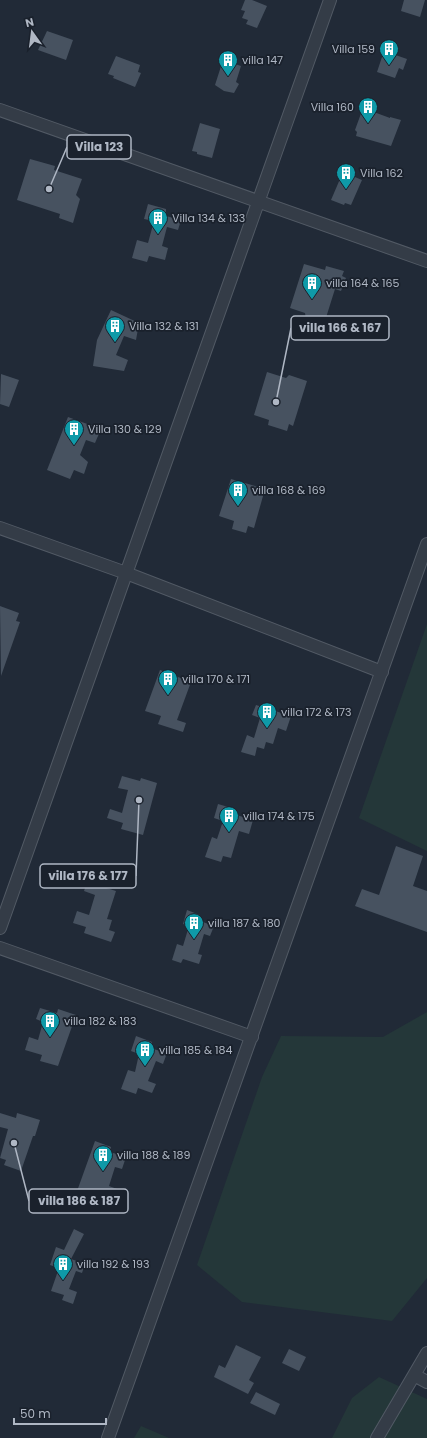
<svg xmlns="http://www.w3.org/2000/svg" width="427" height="1438" viewBox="0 0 427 1438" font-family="Poppins,sans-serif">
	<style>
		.green { fill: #243739 }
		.building { fill: #475260 }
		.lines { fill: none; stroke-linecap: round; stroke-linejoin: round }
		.street-casing { stroke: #525a65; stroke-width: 14 }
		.street { stroke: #343c47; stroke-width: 12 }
		.labels { text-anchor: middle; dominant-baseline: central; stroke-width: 3.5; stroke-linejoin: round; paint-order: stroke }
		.poi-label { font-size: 11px; fill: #afb7c4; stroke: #1a212c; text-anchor: start }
		.leader { fill: none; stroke: #afb7c4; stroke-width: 1.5 }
		.callout-dot { fill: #afb7c4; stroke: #1a212c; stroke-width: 1.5 }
		.callout { fill: #1a212c; stroke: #afb7c4; stroke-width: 1.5 }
		.callout-label { font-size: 12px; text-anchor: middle; font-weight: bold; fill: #afb7c4 }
	</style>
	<rect width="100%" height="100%" fill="#212a37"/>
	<path class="green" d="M 427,624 L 427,851 L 359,818 Z
		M 427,1012 L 427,1278 L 392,1321 L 242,1302 L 197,1265 L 262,1077 L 281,1036 L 383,1037 Z
		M 379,1377 L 427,1399 L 427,1438 L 332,1438 L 352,1398 Z
		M 141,1426 L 169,1438 L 134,1438 Z"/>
	<path class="building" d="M 245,0 L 252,0 L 267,6 L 257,28 L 246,24 L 248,20 L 242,18 L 245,11 L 241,10 Z
		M 404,0 L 425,0 L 420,17 L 401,11 Z
		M 47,31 L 73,40 L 66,60 L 38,50 Z
		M 384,51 L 407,59 L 403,70 L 399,68 L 395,78 L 377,72 Z
		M 116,56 L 140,65 L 138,72 L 141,73 L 135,87 L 113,78 L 114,76 L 108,74 Z
		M 223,60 L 241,66 L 236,82 L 239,84 L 234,93 L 224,91 L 215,85 Z
		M 363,108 L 390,118 L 390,117 L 401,120 L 391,146 L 356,136 L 357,132 L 355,130 Z
		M 200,123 L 220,129 L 212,158 L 197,154 L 197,152 L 192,151 Z
		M 30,159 L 55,166 L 54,170 L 82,179 L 76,195 L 80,199 L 73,223 L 59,218 L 60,214 L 17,200 Z
		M 343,172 L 362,180 L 351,205 L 345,203 L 344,205 L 331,200 Z
		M 148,204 L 166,209 L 166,216 L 181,220 L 178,230 L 167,227 L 162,246 L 168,248 L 165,260 L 149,256 L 147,262 L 132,258 L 137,240 L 148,243 L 154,221 L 144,219 Z
		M 304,264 L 325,270 L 326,266 L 344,271 L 342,276 L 346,278 L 341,291 L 335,289 L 324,324 L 306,319 L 305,313 L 290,308 Z
		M 111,310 L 139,323 L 136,340 L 124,336 L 116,355 L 128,360 L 124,371 L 93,366 L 97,340 Z
		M 267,372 L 286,378 L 289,375 L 307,381 L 293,426 L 289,424 L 287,431 L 268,425 L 269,420 L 254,415 Z
		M 1,374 L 19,380 L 9,407 L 0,404 Z
		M 68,417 L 101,429 L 95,443 L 86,440 L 80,455 L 88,462 L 84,474 L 74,470 L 70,479 L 47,470 Z
		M 231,479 L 265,489 L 254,528 L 248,526 L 246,533 L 232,529 L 234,521 L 219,516 Z
		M 0,606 L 19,613 L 16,621 L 20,622 L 1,676 Z
		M 160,670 L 191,682 L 177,720 L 186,723 L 183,732 L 158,724 L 161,716 L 145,711 Z
		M 256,705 L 291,716 L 286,731 L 278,728 L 273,744 L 266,742 L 264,749 L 257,747 L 255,756 L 241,752 L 247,735 L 254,738 L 260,718 L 252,715 Z
		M 122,776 L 140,781 L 141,778 L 157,783 L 143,835 L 121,829 L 123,823 L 107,818 L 110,809 L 122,813 L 128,790 L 118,788 Z
		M 218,804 L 235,809 L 233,814 L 253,820 L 249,834 L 239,831 L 231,858 L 223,856 L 221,862 L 205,857 L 212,837 L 217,839 L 223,821 L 214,818 Z
		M 396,846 L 423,856 L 413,886 L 427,891 L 427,932 L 355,906 L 362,889 L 379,895 Z
		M 87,882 L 116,891 L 107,919 L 112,920 L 109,930 L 115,932 L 111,942 L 84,933 L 86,927 L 73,923 L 77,911 L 89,915 L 95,895 L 84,891 Z
		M 187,910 L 200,915 L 200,921 L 214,926 L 210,936 L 204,934 L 198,954 L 202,955 L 199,964 L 183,959 L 181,963 L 172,960 L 177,944 L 183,946 L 189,926 L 183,924 Z
		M 40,1008 L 57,1013 L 58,1009 L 76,1015 L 58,1066 L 40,1061 L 42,1055 L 25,1050 L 29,1037 L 38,1040 L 43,1022 L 36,1019 Z
		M 136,1036 L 152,1042 L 150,1048 L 167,1053 L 163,1064 L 156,1061 L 148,1081 L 156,1084 L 152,1093 L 138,1088 L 136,1094 L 121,1089 L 128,1070 L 135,1072 L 139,1054 L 131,1051 Z
		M 0,1113 L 16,1118 L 17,1113 L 40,1120 L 35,1136 L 33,1136 L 21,1171 L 4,1165 L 6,1160 L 0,1158 L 8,1129 L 0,1127 Z
		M 95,1141 L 111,1147 L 110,1152 L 126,1157 L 122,1169 L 115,1167 L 109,1186 L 117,1189 L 113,1201 L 96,1195 L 93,1200 L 76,1194 Z
		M 74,1229 L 84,1234 L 71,1259 L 85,1264 L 82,1273 L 76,1271 L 69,1289 L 77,1292 L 73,1304 L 62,1300 L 64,1295 L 51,1291 L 59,1268 L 50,1265 L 56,1247 L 64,1250 Z
		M 236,1345 L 261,1357 L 249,1380 L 254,1383 L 248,1394 L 214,1377 L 219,1365 L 225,1368 Z
		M 289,1349 L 306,1357 L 299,1371 L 282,1363 Z
		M 256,1392 L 280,1404 L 275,1415 L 250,1403 Z"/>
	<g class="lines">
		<g class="street-casing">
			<path id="street" d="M 0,110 L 427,261
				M 0,528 L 126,573 L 382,672
				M 0,928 L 330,0
				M 0,948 L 252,1037
				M 414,1375 L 427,1382
				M 108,1438 L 427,544
				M 377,1438 L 427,1353"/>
		</g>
		<use href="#street" class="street"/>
	</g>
	<defs>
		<g id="building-pin" transform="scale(1)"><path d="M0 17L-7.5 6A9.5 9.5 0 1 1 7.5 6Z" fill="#0f9aa8" stroke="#1a212c"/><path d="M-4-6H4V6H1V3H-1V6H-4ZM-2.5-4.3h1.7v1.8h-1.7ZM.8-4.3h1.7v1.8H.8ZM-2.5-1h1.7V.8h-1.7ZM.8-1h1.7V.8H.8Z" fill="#fff"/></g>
	</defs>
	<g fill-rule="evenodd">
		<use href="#building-pin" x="389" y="49"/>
		<use href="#building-pin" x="228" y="60"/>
		<use href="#building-pin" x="368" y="107"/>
		<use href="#building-pin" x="346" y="173"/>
		<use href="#building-pin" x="158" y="218"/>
		<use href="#building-pin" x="312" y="283"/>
		<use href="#building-pin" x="115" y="326"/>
		<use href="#building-pin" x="74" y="429"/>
		<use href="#building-pin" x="238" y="490"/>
		<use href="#building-pin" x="168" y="679"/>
		<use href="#building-pin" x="267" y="712"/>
		<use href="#building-pin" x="229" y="816"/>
		<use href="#building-pin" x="194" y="923"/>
		<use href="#building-pin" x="50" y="1021"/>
		<use href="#building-pin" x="145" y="1050"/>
		<use href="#building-pin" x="103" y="1155"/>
		<use href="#building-pin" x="63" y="1264"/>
	</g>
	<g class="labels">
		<g class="poi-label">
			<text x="375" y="49" text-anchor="end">Villa 159</text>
			<text x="242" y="60">villa 147</text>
			<text x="354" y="107" text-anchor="end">Villa 160</text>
			<text x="360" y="173">Villa 162</text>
			<text x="172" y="218">Villa 134 &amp; 133</text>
			<text x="326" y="283">villa 164 &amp; 165</text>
			<text x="129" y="326">Villa 132 &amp; 131</text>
			<text x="88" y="429">Villa 130 &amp; 129</text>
			<text x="252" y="490">villa 168 &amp; 169</text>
			<text x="182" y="679">villa 170 &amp; 171</text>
			<text x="281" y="712">villa 172 &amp; 173</text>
			<text x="243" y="816">villa 174 &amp; 175</text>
			<text x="208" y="923">villa 187 &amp; 180</text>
			<text x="64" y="1021">villa 182 &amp; 183</text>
			<text x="159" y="1050">villa 185 &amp; 184</text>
			<text x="117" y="1155">villa 188 &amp; 189</text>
			<text x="77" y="1264">villa 192 &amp; 193</text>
		</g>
	</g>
	<path class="leader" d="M49 189L67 147M276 402L291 328M139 800L136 876M14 1143L29 1201"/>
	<g class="callout-dot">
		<circle cx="49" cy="189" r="4"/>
		<circle cx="276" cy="402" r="4"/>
		<circle cx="139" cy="800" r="4"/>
		<circle cx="14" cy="1143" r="4"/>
	</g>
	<g class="callout">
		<rect x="67" y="135" width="64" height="24" rx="4"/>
		<rect x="291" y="316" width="98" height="24" rx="4"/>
		<rect x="40" y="864" width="96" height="24" rx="4"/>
		<rect x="29" y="1189" width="99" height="24" rx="4"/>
	</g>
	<g class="callout-label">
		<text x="99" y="151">Villa 123</text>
		<text x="340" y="332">villa 166 &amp; 167</text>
		<text x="88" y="880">villa 176 &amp; 177</text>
		<text x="79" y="1205">villa 186 &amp; 187</text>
	</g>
	<g transform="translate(32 32) rotate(346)" stroke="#1a212c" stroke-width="3" paint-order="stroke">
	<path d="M0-3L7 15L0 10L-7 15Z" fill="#afb7c4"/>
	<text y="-6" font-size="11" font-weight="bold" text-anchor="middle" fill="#afb7c4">N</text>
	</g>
	<path d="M14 1418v6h92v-6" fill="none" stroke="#afb7c4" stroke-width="2"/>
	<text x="20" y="1418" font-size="12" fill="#afb7c4" stroke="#1a212c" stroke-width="3" paint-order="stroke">50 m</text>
</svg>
